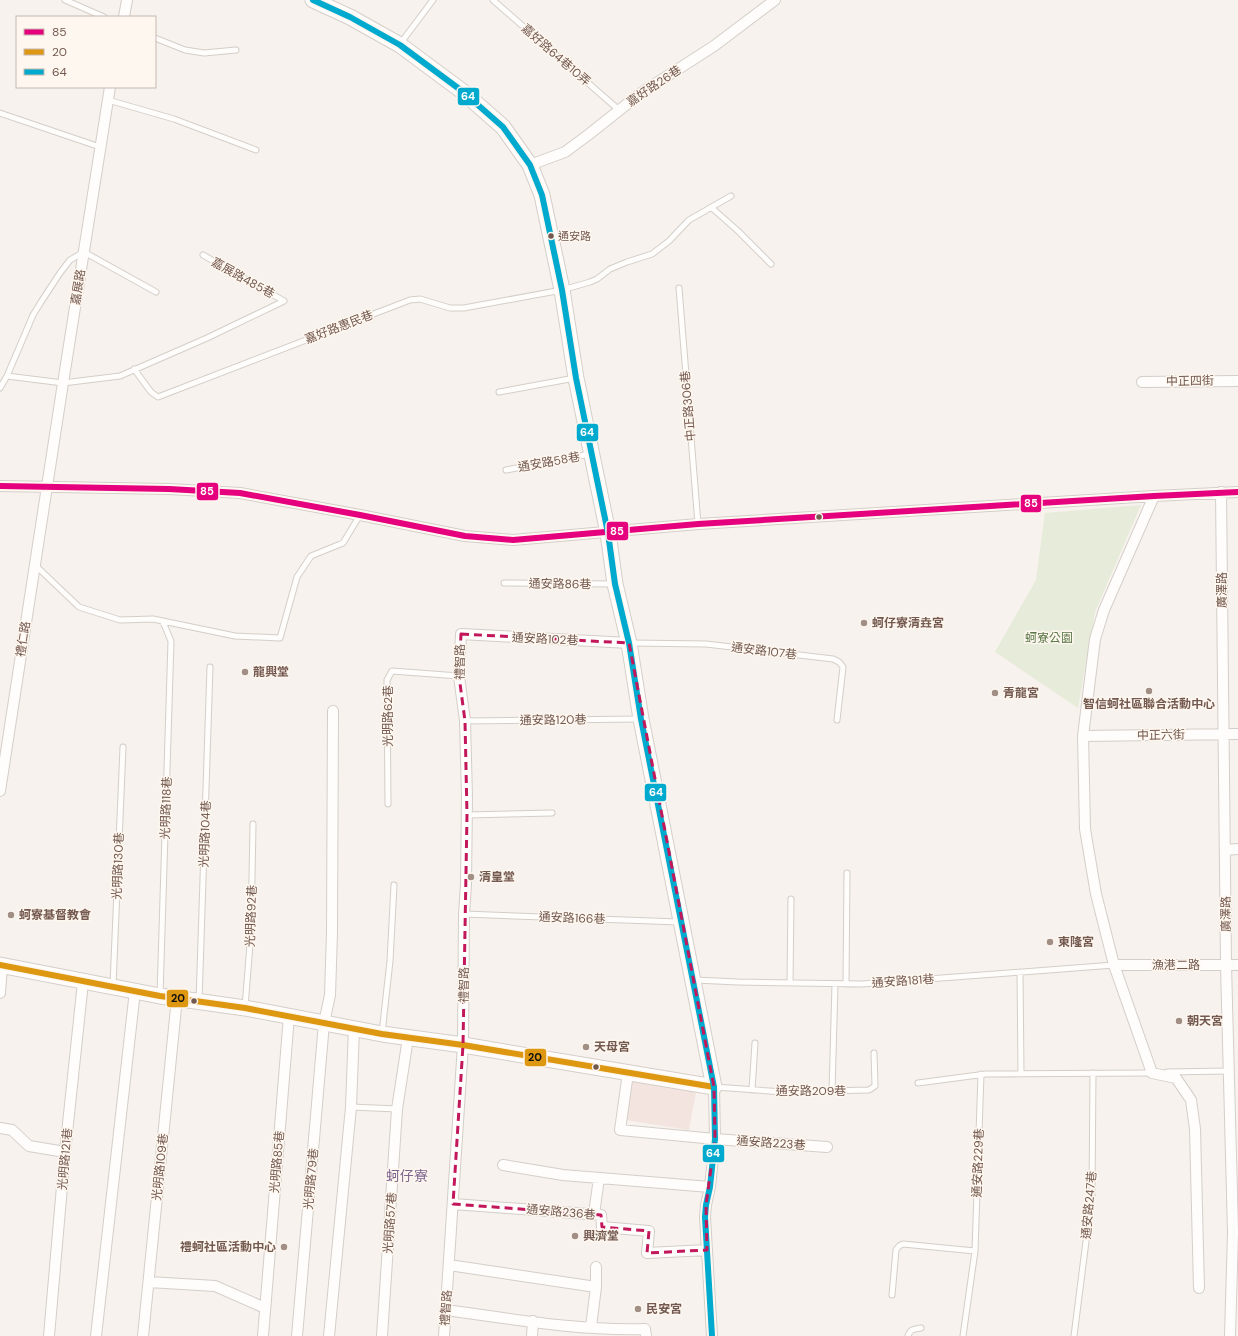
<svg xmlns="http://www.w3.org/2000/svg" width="1238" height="1336" viewBox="0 0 1238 1336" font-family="'DM Sans','Noto Sans TC',sans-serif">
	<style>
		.commercial { fill: #f4e4df }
		.green { fill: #e6ecd9 }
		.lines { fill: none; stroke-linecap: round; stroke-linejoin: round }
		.lane-casing { stroke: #d4cec8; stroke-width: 7 }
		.street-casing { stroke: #d4cec8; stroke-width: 12 }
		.secondary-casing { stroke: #d6cec9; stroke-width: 17 }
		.lane { stroke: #fefdfc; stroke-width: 5 }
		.street { stroke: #fefdfc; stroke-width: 10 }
		.secondary { stroke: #fefdfc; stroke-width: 15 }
		.bus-1-casing { stroke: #fef7ef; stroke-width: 9 }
		.bus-2-casing { stroke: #fef7ef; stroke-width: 9 }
		.bus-3-casing { stroke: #fef7ef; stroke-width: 9 }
		.bus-1 { stroke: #e5007d; stroke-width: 6 }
		.bus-2 { stroke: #dd9710; stroke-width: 6 }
		.bus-3 { stroke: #00a9ce; stroke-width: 6 }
		.marked { fill: none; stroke: #c2185b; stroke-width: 3; stroke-dasharray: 8 5; stroke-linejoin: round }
		.bus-dot { fill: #73594f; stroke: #fef7ef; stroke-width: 1.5 }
		.poi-dot { fill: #a18f86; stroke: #fef7ef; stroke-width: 1.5 }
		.labels { text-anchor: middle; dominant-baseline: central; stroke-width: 3; stroke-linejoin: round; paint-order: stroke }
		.bus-label { font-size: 11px; fill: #73594f; stroke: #fef7ef; text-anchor: start }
		.street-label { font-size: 12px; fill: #73594f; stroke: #fef7ef }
		.poi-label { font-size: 12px; font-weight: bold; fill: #73594f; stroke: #fef7ef; text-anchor: start }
		.park-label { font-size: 12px; fill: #5a7848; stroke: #fef7ef }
		.quarter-label { font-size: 14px; fill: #7e668f; stroke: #fef7ef }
		.line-badge { stroke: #fef7ef; stroke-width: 1.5 }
		.badge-label { font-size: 11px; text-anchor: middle; font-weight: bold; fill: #fff }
		.pale-badge-label { font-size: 11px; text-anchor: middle; font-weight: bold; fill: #111 }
	</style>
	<rect width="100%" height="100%" fill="#f7f2ed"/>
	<path class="commercial" d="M 633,1081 L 696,1092 L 689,1130 L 626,1120 Z"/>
	<path class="green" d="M 1141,505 L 1095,612 L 1078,708 L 995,652 L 1036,580 L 1045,513 Z"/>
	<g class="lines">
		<g class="lane-casing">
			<path id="lane" d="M 65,0 L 104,17
				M 493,0 L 619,110
				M 155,38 L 185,50 L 204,53 L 236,50
				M 400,44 L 433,0
				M 108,100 L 174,119 L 256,150
				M 0,113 L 100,147
				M 712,208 L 738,231 L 771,264
				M 203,255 L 284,301
				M 679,288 L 698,524
				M 134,369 L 151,392 L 158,397 L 410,300 L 420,299 L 450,308 L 464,308 L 562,290 L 590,282 L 597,279 L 610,269 L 627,262 L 652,254 L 669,241 L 689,220 L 731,196
				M 7,376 L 63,383 L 120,376 L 207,338 L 284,301
				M 0,388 L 7,376 L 33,315 L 41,302 L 60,273 L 70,260 L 84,252 L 156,292
				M 499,392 L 575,378
				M 506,470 L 590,454
				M 35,565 L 79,607 L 120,620 L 153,619 L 235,636 L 280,638 L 297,577 L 311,556 L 343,543 L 360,515
				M 504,583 L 613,584
				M 631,643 L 706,644 L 833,659 L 839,662 L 843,667 L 837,720
				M 465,721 L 640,719
				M 388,804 L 387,680 L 392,671 L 459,676
				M 467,815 L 552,813
				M 464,914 L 679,922
				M 1020,972 L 1021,1074
				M 695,980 L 738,982 L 862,984 L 1114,965
				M 790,983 L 791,899
				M 846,984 L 847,873
				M 113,985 L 123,747
				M 160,995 L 171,641 L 163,622
				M 199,1001 L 210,667
				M 245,1007 L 251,932 L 253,824
				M 382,1033 L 390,961 L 394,885
				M 1167,1072 L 1228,1071
				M 918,1083 L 986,1074 L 1153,1073
				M 715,1087 L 783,1092 L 869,1090 L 875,1086 L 874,1053
				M 752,1090 L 755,1043
				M 832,1092 L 835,984
				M 351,1107 L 397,1109
				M 892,1295 L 896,1250 L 899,1246 L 903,1244 L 975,1251
				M 908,1336 C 910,1329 914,1329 921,1328
				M 963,1336 L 975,1251 L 981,1074
				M 1074,1336 L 1092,1194 L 1093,1073"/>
		</g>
		<g class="street-casing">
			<path id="street" d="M 124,17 L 127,0
				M 530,165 L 565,152 L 588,135 L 641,93 L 714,46 L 775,0
				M 1142,382 L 1238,381
				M 0,486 L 169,489 L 240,493 L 360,515 L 465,536 L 513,540 L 698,524 L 1154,496 L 1238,492
				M 1221,492 L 1226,965 L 1233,1232 L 1230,1336
				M 1154,496 L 1104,610 L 1095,639 L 1083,736 L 1085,829 L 1096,894 L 1114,965 L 1152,1073 L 1176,1078 L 1191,1100 L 1195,1129 L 1199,1288
				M 1083,736 L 1238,734
				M 0,791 L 63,383 L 110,87
				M 1225,850 L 1238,849
				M 1114,965 L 1238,965
				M 0,993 L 2,966
				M 628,1073 L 620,1130 L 715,1139 L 827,1147
				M 0,1128 L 12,1130 L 29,1146 L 65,1152
				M 503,1165 L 563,1175 L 710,1187
				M 453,1204 L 601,1215 L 602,1227 L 649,1231 L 647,1253 L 707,1250
				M 594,1214 L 599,1178
				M 449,1265 L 596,1287 L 591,1327
				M 149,1282 L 215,1286 L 265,1308
				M 596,1287 L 596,1267
				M 446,1310 C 512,1319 579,1331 645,1329 L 646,1336
				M 49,1336 L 65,1152 L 83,982
				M 96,1336 L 135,991
				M 143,1336 L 177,998
				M 263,1336 L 289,1016
				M 297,1336 L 324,1023 L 330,995 L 332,932 L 333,711
				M 329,1336 L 351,1107 L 354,1028
				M 382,1336 L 397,1109 L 408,1038
				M 444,1336 L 463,1045 L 464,914 L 466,884 L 467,797 L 465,721 L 459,676 L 461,634 L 629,643
				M 532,1336 L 533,1321
				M 712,1336 L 705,1217 L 706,1205 L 710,1187 L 715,1139 L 714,1087"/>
		</g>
		<g class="secondary-casing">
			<path id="secondary" d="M 0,965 L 160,996 L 245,1008 L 382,1034 L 463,1045 L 714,1087 L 641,719 L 629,643 L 615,584 L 608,533 L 576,378 L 562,290 L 542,195 L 530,165 L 503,127 L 462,91 L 400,45 L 350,17 L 313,0"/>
		</g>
		<use href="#lane" class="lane"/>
		<use href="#street" class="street"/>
		<use href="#secondary" class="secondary"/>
		<g class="bus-1-casing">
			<path id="bus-1" d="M 0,486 L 169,489 L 240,493 L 360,515 L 465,536 L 513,540 L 698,524 L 1154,496 L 1238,492"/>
		</g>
		<g class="bus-2-casing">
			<path id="bus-2" d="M 0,965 L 160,996 L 245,1008 L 382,1034 L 463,1045 L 714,1087"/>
		</g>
		<g class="bus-3-casing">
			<path id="bus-3" d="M 313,0 L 350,17 L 400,45 L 462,91 L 503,127 L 530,165 L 542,195 L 562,290 L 576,378 L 608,533 L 615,584 L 629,643 L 641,719 L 714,1087 L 715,1139 L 710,1187 L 706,1205 L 705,1217 L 712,1336"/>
		</g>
		<use href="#bus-1" class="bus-1"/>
		<use href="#bus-2" class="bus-2"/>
		<use href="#bus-3" class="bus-3"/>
	</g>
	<path class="marked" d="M 461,634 L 629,643 L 714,1087 L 715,1139 L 706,1205 L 707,1250 L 647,1253 L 649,1231 L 602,1227 L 601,1215 L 453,1204 L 463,1045 L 467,815 L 465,721 L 459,676 Z"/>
	<g class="bus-dot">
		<circle cx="551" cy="236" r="3.5"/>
		<circle cx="819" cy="517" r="3.5"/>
		<circle cx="194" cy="1001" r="3.5"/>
		<circle cx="596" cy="1067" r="3.5"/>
	</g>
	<g class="poi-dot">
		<circle cx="864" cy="623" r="4"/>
		<circle cx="245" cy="672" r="4"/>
		<circle cx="1149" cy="691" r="4"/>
		<circle cx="995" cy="693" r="4"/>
		<circle cx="471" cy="877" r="4"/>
		<circle cx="11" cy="915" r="4"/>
		<circle cx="1050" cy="942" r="4"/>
		<circle cx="1179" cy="1021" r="4"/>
		<circle cx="586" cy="1047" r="4"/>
		<circle cx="575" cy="1236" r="4"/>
		<circle cx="284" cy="1247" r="4"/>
		<circle cx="638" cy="1309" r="4"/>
	</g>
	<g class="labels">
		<g class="bus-label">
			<text x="558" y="236">通安路</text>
		</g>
		<g class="street-label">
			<text transform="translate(556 55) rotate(41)">嘉好路64巷10弄</text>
			<text transform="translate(654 86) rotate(-34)">嘉好路26巷</text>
			<text transform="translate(243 278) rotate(29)">嘉展路485巷</text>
			<text transform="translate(78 287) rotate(-81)">嘉展路</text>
			<text transform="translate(339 327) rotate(-21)">嘉好路惠民巷</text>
			<text transform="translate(1190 381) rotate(-1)">中正四街</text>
			<text transform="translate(688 406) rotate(-95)">中正路306巷</text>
			<text transform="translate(549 462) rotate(-10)">通安路58巷</text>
			<text transform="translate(560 584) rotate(1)">通安路86巷</text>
			<text transform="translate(1222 590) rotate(-90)">廣澤路</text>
			<text transform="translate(23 639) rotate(-81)">禮仁路</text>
			<text transform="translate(545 639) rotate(3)">通安路102巷</text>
			<text transform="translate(764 651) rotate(7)">通安路107巷</text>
			<text transform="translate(460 662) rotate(-89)">禮智路</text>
			<text transform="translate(388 716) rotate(-90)">光明路62巷</text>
			<text transform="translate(553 720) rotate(-1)">通安路120巷</text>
			<text transform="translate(1161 735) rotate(-1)">中正六街</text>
			<text transform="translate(166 808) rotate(-88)">光明路118巷</text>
			<text transform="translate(205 834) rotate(-88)">光明路104巷</text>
			<text transform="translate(118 866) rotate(-88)">光明路130巷</text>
			<text transform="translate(1226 914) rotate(-91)">廣澤路</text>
			<text transform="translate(251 916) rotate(-88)">光明路92巷</text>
			<text transform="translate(572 918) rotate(2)">通安路166巷</text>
			<text x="1176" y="965">漁港二路</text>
			<text transform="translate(903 981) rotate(-4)">通安路181巷</text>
			<text transform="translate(464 985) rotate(-89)">禮智路</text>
			<text x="811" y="1091">通安路209巷</text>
			<text transform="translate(771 1143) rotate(4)">通安路223巷</text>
			<text transform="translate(65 1159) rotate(-85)">光明路121巷</text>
			<text transform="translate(277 1162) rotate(-85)">光明路85巷</text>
			<text transform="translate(978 1163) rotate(-88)">通安路229巷</text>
			<text transform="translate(160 1167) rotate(-84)">光明路109巷</text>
			<text transform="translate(311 1179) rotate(-85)">光明路79巷</text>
			<text transform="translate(1089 1205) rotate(-85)">通安路247巷</text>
			<text transform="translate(561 1212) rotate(5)">通安路236巷</text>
			<text transform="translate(390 1223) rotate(-86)">光明路57巷</text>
			<text transform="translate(446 1308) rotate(-86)">禮智路</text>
		</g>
		<g class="poi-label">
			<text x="872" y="623">蚵仔寮清垚宮</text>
			<text x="253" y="672">龍興堂</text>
			<text x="1003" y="693">青龍宮</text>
			<text x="1149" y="704" text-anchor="middle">智信蚵社區聯合活動中心</text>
			<text x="479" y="877">清皇堂</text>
			<text x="19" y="915">蚵寮基督教會</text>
			<text x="1058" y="942">東隆宮</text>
			<text x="1187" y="1021">朝天宮</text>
			<text x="594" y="1047">天母宮</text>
			<text x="583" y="1236">興濟堂</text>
			<text x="276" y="1247" text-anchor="end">禮蚵社區活動中心</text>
			<text x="646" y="1309">民安宮</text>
		</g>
		<g class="park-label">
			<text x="1049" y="638">蚵寮公園</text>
		</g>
		<g class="quarter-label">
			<text x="407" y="1176">蚵仔寮</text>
		</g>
	</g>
	<g class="line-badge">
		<rect x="457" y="87" width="23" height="19" rx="4" fill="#00a9ce"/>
		<rect x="576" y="423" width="23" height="19" rx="4" fill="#00a9ce"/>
		<rect x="196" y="482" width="23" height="19" rx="4" fill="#e5007d"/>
		<rect x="1020" y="494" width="22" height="19" rx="4" fill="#e5007d"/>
		<rect x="606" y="521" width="23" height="20" rx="4" fill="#e5007d"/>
		<rect x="644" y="783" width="23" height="19" rx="4" fill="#00a9ce"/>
		<rect x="166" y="989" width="23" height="19" rx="4" fill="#dd9710"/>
		<rect x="524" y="1048" width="23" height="19" rx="4" fill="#dd9710"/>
		<rect x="702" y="1144" width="23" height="19" rx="4" fill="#00a9ce"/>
	</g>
	<g class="badge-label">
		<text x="468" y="100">64</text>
		<text x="587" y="436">64</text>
		<text x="207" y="495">85</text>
		<text x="1031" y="507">85</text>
		<text x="617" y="535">85</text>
		<text x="656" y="796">64</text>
		<text x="713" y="1157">64</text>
	</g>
	<g class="pale-badge-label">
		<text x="178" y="1002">20</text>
		<text x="535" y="1061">20</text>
	</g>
	<rect x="16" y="16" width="140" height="72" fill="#fef7ef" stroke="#c6b8af"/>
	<rect x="24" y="29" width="20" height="6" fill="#e5007d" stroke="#c6b8af"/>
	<text x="52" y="36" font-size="12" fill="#73594f">85</text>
	<rect x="24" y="49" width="20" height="6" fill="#dd9710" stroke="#c6b8af"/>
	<text x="52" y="56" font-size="12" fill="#73594f">20</text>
	<rect x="24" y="69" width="20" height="6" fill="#00a9ce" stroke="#c6b8af"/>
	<text x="52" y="76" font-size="12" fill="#73594f">64</text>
</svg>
